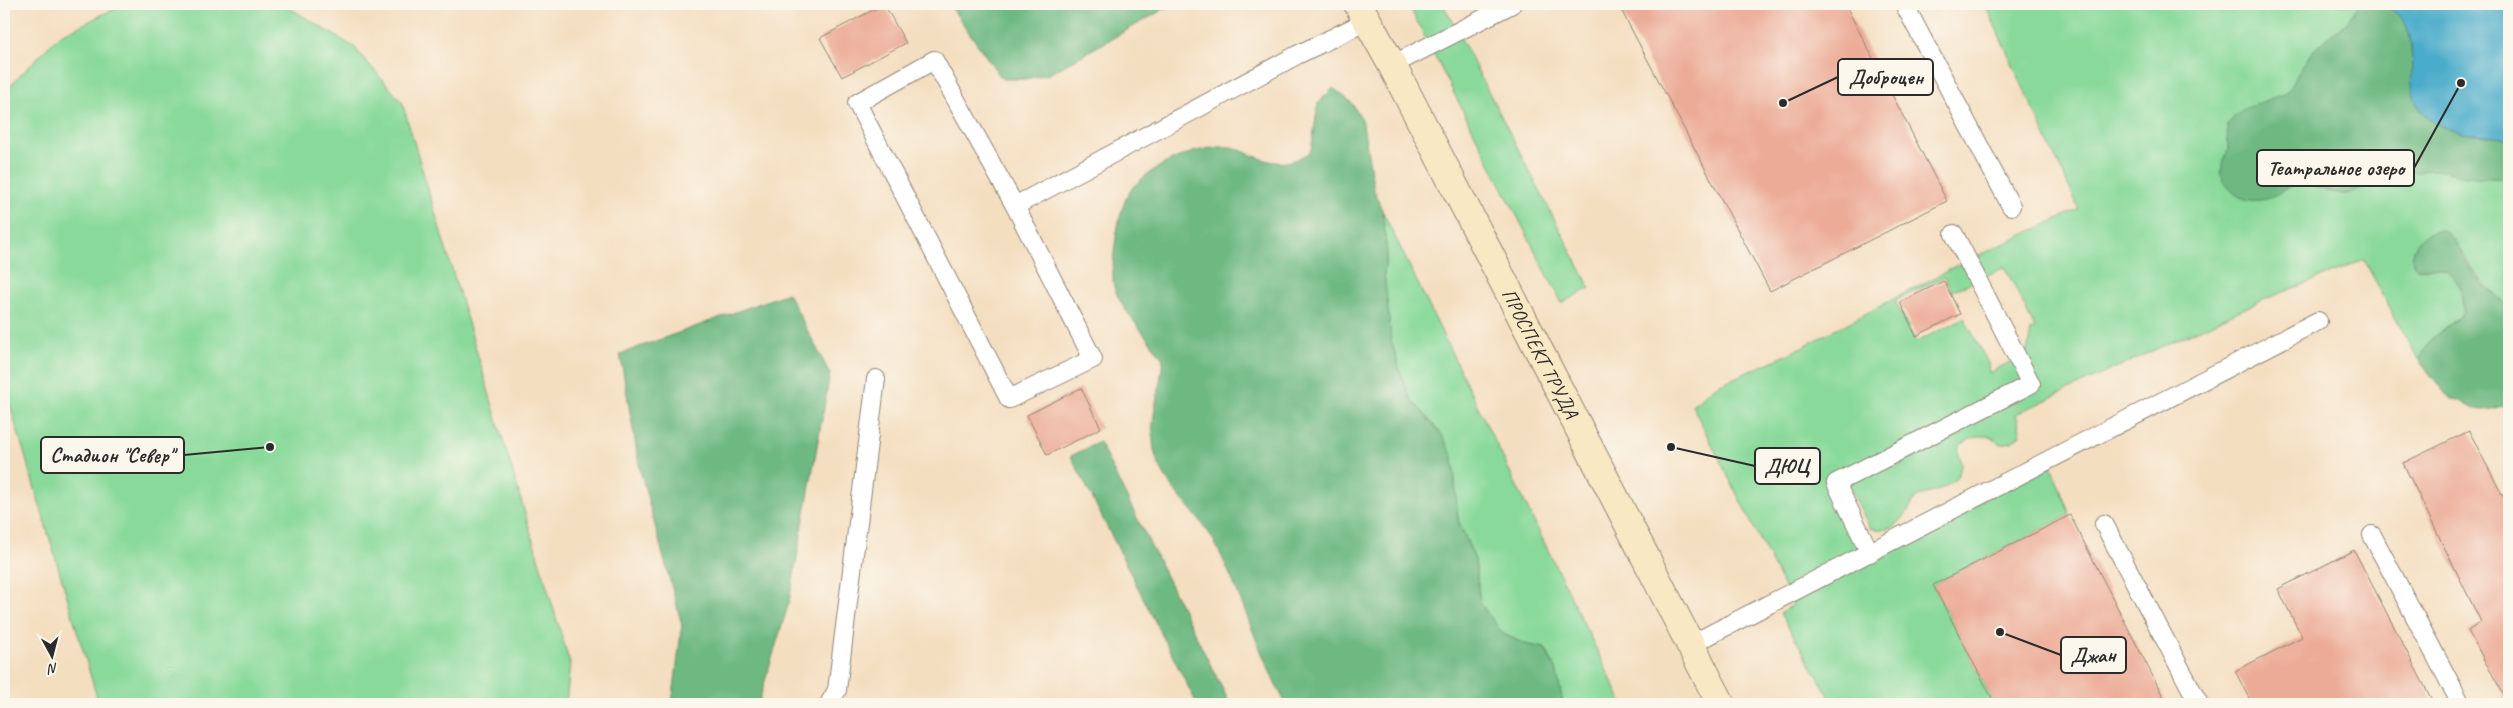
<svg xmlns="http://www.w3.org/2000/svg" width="2513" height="708" viewBox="0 0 2513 708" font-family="Caveat,sans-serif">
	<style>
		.green { fill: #88d99a; stroke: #5a8262; fill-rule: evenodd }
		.forest { fill: #6eb982; stroke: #4c7256 }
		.water { fill: #4aacca; stroke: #3a6c7a }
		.building { fill: #ecab96 }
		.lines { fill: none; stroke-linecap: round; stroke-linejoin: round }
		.lane-casing { stroke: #908476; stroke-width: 20 }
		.secondary-casing { stroke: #908476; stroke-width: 30 }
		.lane { stroke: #fff; stroke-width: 18 }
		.secondary { stroke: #f8e8c3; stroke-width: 28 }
		.labels { text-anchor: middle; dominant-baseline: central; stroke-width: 4; stroke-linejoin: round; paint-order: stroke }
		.street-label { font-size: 20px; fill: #2b2b2b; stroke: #fbf7ec }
		.leader { fill: none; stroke: #2b2b2b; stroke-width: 2 }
		.callout-dot { fill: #2b2b2b; stroke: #fbf7ec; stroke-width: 2 }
		.callout { fill: #fbf7ec; stroke: #2b2b2b; stroke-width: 2 }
		.callout-label { font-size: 21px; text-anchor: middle; font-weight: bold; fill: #2b2b2b }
	</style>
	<rect width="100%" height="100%" fill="#fbf7ec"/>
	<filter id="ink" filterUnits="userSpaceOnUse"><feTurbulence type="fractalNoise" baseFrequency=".02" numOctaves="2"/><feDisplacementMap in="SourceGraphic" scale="10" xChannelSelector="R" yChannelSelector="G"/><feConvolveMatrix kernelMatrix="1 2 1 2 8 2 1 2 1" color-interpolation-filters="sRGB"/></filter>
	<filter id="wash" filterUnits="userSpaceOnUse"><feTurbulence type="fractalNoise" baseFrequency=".0096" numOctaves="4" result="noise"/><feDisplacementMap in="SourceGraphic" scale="20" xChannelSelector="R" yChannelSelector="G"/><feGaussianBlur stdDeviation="1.12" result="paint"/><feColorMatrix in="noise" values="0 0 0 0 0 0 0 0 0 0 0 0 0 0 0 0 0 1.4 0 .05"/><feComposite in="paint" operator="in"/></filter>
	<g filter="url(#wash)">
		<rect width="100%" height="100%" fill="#f4dec0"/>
		<path class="green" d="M 124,4 L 273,4 L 286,6 L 354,47 L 402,102 L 570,664 L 566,704 L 99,704 L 4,385 L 4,92 L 59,36 Z
			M 1408,4 L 1443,4 L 1590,288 L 1562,303 Z
			M 1985,4 L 2385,4 L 2411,52 L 2493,135 L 2509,140 L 2509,308 C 2491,291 2474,276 2463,253 L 2414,250 L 2413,264 L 2417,268 C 2427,270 2439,265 2448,271 C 2460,277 2466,303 2462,315 L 2432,338 L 2419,361 L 2364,260 L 2256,303 L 2016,414 L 2021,434 L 2012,442 L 2000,444 L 1988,435 C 1978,435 1967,440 1959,446 C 1957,453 1961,458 1961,465 C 1960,485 1933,493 1918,496 C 1903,515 1900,535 1870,528 L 1848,484 L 1832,485 L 1874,561 L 2050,463 L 2070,515 L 1933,585 L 1995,704 L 1834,704 L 1780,613 L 1793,605 L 1692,405 L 1716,386 L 1789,354 L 1962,263 L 2079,209 ZM 2005,267 L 2035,328 L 2031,330 L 2028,348 L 2025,354 L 1989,373 L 1988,363 L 1964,318 L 1916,342 L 1895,301 L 1944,277 L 1952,291 Z
			M 1382,210 L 1623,704 L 1563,704 L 1556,669 L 1545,648 L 1525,644 L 1503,634 L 1480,603 L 1475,560 L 1458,520 L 1453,457 L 1428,418 L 1411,399 L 1403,381 L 1391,340 L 1384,273 L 1387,252 Z"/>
		<path class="forest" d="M 949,4 L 1173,4 L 1049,74 L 1025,79 L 1002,79 Z
			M 2359,4 L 2385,4 C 2391,10 2403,17 2406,25 C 2420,57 2398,102 2436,123 C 2459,135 2484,133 2509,140 L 2509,179 C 2493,178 2476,178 2460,175 C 2449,173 2441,169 2430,170 C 2415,171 2399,172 2385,177 C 2371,182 2361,192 2347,194 C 2329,197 2317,183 2299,185 C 2286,186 2279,194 2268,198 C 2245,206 2228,193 2220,173 L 2228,149 L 2227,124 L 2243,109 L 2286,93 L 2311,53 L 2335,31 L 2345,25 Z
			M 1333,88 L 1351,102 L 1362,119 L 1374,190 L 1382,210 L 1387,252 L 1384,273 L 1391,340 L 1403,381 L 1411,399 L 1442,435 L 1453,457 L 1458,520 L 1475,560 L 1480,603 L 1503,634 L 1525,644 L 1544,648 L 1556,669 L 1563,704 L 1286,704 C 1257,652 1242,594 1214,541 C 1199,514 1165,487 1156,457 C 1146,426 1161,390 1163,359 C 1150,339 1119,308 1114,286 C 1110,267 1118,205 1131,190 C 1150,165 1199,145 1229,147 C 1235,147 1242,151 1247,153 C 1274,164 1286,168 1311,151 L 1318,103 Z
			M 2443,230 C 2456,235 2462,258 2470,268 C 2481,284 2496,295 2509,308 L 2509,404 C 2500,407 2482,413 2473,408 C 2464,404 2461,399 2451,399 L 2419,361 L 2432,338 L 2459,318 L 2463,310 C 2463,293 2457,268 2436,268 C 2430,268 2423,269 2417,268 L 2413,264 C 2410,243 2424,232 2443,230 Z
			M 788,293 L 830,374 L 789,602 L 758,704 L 672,704 L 682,625 L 640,470 L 620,354 Z
			M 1099,442 L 1230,704 L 1197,704 L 1071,456 Z"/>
		<path class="water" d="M 2385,4 L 2509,4 L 2509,140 C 2489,134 2465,137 2446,128 C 2391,102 2423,66 2406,25 C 2403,17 2391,10 2385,4 Z"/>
		<g id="blocks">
			<path class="building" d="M 884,4 L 906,43 L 842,77 L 820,38 Z
				M 1618,4 L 1845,4 L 1947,201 L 1770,291 Z
				M 1944,281 L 1960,314 L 1916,336 L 1900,302 Z
				M 1081,388 L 1101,428 L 1047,455 L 1027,415 Z
				M 2469,431 L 2509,508 L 2509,704 L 2468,631 L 2481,622 L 2403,463 Z
				M 2070,515 L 2167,704 L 1995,704 L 1933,585 Z
				M 2354,550 L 2434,704 L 2252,704 L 2235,671 L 2302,637 L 2278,589 Z"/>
		</g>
	</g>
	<g filter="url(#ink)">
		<use href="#blocks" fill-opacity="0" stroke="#908476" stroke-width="1"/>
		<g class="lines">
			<g class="lane-casing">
				<path id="lane" d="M 1904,4 L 2011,206
					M 934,60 L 1015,206 L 1093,359 L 1009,399 L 857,103 Z
					M 1392,65 L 1512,4
					M 1015,206 L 1297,55 L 1367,21
					M 2104,524 L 2199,704
					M 2372,535 L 2461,704
					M 1870,553 L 1836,483 L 2031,384 L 1954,234
					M 1690,645 L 2318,321
					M 829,704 L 837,690 L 876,379"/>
			</g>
			<g class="secondary-casing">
				<g id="secondary">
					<path id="s1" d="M 1358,4 L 1392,65 L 1721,704"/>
				</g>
			</g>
			<use href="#lane" class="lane"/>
			<use href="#secondary" class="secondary"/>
		</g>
	</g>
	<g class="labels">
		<g class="street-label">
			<text stroke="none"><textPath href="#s1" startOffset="394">ПРОСПЕКТ ТРУДА</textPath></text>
		</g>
	</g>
	<path class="leader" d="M1783 103L1838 77M2461 83L2414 168M270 447L184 455M1671 447L1755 466M2000 632L2061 655"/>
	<g class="callout-dot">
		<circle cx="1783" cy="103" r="5"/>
		<circle cx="2461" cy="83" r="5"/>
		<circle cx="270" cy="447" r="5"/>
		<circle cx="1671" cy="447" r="5"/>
		<circle cx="2000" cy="632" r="5"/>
	</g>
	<g class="callout">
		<rect x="1838" y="59" width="95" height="36" rx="5"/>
		<rect x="2257" y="150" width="157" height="36" rx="5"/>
		<rect x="41" y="437" width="143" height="36" rx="5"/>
		<rect x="1755" y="448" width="65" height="36" rx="5"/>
		<rect x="2061" y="637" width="65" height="36" rx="5"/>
	</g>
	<g class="callout-label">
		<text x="1886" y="84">Доброцен</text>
		<text x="2336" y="175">Театральное озеро</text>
		<text x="112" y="462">Стадион "Север"</text>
		<text x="1787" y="473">ДЮЦ</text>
		<text x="2093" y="662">Джан</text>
	</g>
	<rect width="2513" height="708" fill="none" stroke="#fbf7ec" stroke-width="20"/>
	<g transform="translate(52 656) rotate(173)" stroke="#fbf7ec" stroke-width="4" paint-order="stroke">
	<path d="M0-4L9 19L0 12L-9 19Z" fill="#2b2b2b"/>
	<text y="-8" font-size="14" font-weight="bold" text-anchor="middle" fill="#2b2b2b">N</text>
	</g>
</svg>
